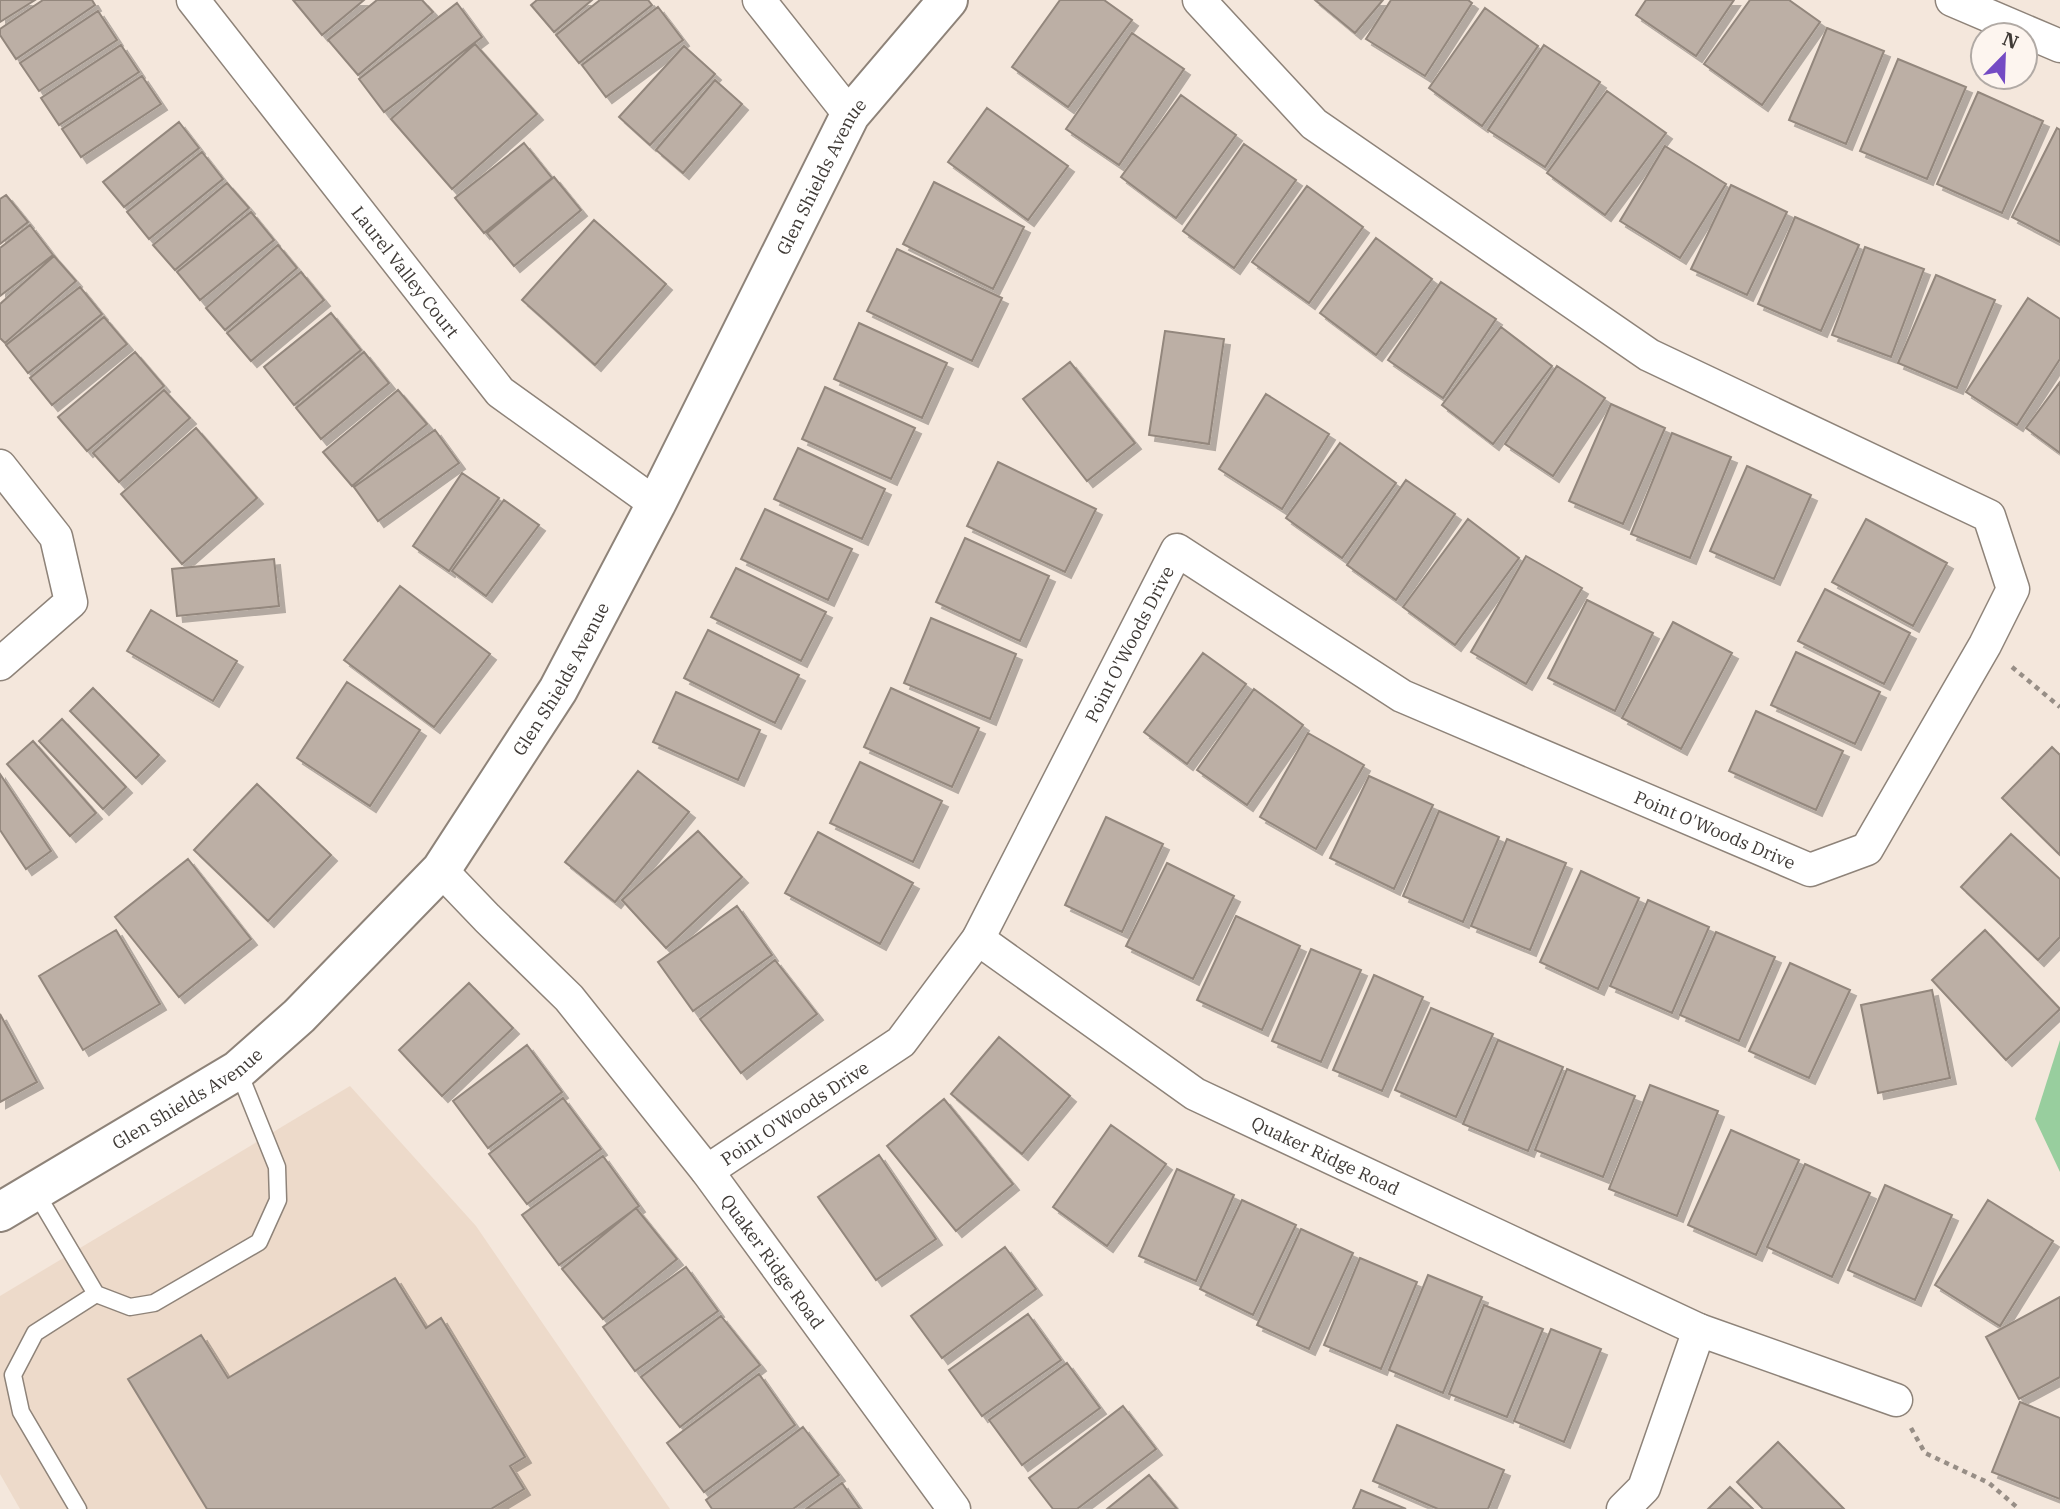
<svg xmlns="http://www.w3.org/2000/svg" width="2060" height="1509" viewBox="0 0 2060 1509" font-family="'IBM Plex Serif',serif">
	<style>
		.built { fill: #eddaca }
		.green { fill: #98ce9e }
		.building { fill: #bcafa5; stroke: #93877d; stroke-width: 2; filter: url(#shadow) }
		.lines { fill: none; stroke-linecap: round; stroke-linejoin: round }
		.lane-casing { stroke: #8e8379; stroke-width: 19 }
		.street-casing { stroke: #8e8379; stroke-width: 35 }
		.secondary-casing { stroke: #8e8379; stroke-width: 42 }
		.path { stroke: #978e86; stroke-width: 4.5; stroke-dasharray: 5 5; stroke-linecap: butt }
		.lane { stroke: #fff; stroke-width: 16 }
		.street { stroke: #fff; stroke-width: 32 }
		.secondary { stroke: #fff; stroke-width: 38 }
		.labels { text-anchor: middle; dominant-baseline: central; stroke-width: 7; stroke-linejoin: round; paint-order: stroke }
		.street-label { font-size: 18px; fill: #3f3a36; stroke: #fdf5ef }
	</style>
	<defs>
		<filter id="shadow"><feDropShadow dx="6" dy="6" stdDeviation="0" flood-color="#0004"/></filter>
	</defs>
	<rect width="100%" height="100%" fill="#f4e7dc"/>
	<path class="built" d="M 350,1086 L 476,1226 L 670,1509 L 20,1509 L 0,1474 L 0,1296 Z"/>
	<path class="green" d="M 2060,1040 L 2060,1172 L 2035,1119 Z"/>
	<path class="building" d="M 0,0 L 35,0 L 0,22 Z
		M 43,0 L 92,0 L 95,5 L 16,59 L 0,35 L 0,29 Z
		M 293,0 L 364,0 L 322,35 Z
		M 377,0 L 422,0 L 433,12 L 358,75 L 328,40 Z
		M 537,0 L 592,0 L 554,32 L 531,5 Z
		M 600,0 L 648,0 L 652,5 L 579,63 L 556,35 Z
		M 1060,0 L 1104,0 L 1132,20 L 1068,107 L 1012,67 Z
		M 1315,0 L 1383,0 L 1355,33 Z
		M 1391,0 L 1468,0 L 1472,3 L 1425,76 L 1366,39 Z
		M 1646,0 L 1734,0 L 1696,56 L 1636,15 Z
		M 1750,0 L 1789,0 L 1820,22 L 1762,105 L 1704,64 Z
		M 457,3 L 482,37 L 384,112 L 359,79 Z
		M 658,7 L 683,40 L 606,97 L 582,65 Z
		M 1485,8 L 1538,46 L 1482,126 L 1429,88 Z
		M 98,11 L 117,40 L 39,91 L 20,63 Z
		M 1827,28 L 1884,51 L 1846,144 L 1789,120 Z
		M 1132,33 L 1184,69 L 1119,165 L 1066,129 Z
		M 475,44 L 537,114 L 452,189 L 391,119 Z
		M 121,45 L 139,72 L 59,125 L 41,98 Z
		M 1544,45 L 1600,82 L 1545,167 L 1488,130 Z
		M 684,46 L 715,74 L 650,145 L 619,117 Z
		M 1898,59 L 1966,87 L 1927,179 L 1860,151 Z
		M 142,76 L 161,104 L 81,157 L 62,129 Z
		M 715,80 L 742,104 L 683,173 L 656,150 Z
		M 1607,91 L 1666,133 L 1605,215 L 1547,173 Z
		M 1978,92 L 2043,121 L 2002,213 L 1937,184 Z
		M 1181,95 L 1236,135 L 1176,218 L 1121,177 Z
		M 987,108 L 1068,166 L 1028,220 L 948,162 Z
		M 179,122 L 199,148 L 124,207 L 103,182 Z
		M 2057,128 L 2060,130 L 2060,242 L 2012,217 Z
		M 524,143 L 552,178 L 484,233 L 455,198 Z
		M 1244,144 L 1296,180 L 1234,268 L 1183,231 Z
		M 1665,146 L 1726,184 L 1680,258 L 1620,221 Z
		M 202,152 L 223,179 L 149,239 L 127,212 Z
		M 554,177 L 581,210 L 514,266 L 487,233 Z
		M 934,182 L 1024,227 L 993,289 L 903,244 Z
		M 227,183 L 249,208 L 175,270 L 153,245 Z
		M 1731,185 L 1787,212 L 1747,295 L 1691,269 Z
		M 1307,186 L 1363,227 L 1309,303 L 1252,262 Z
		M 6,195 L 28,222 L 0,244 L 0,199 Z
		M 251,212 L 274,240 L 200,300 L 177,272 Z
		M 1795,217 L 1859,245 L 1821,331 L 1758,304 Z
		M 594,220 L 666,284 L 595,365 L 522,300 Z
		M 30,225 L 53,255 L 0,296 L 0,248 Z
		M 1376,238 L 1432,279 L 1376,355 L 1320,313 Z
		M 278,245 L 297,268 L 225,330 L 206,308 Z
		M 1865,247 L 1924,269 L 1891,357 L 1832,335 Z
		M 897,249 L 1002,298 L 972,361 L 867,311 Z
		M 54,256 L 76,281 L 5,343 L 0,338 L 0,304 Z
		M 301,272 L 324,300 L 251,361 L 227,333 Z
		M 1936,275 L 1995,300 L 1957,388 L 1898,363 Z
		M 1441,282 L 1496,319 L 1443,398 L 1388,360 Z
		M 80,287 L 102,314 L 28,373 L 6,345 Z
		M 2028,298 L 2060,319 L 2060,359 L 2017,425 L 1966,392 Z
		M 331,313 L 361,350 L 294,405 L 264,367 Z
		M 104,317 L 127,344 L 52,405 L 30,378 Z
		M 859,323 L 947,363 L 922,418 L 834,379 Z
		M 1501,327 L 1552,366 L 1493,444 L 1442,405 Z
		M 1165,331 L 1224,339 L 1209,444 L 1149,435 Z
		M 135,352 L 164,386 L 87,451 L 58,417 Z
		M 364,352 L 389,383 L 321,439 L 296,408 Z
		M 1070,362 L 1135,443 L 1087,481 L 1023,399 Z
		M 1557,366 L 1605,398 L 1553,476 L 1505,444 Z
		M 2060,382 L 2060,453 L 2026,428 Z
		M 825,387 L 915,428 L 891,479 L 802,439 Z
		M 164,390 L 190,418 L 119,482 L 93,453 Z
		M 398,390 L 427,424 L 352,486 L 323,452 Z
		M 1266,394 L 1329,434 L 1282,509 L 1219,469 Z
		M 1611,404 L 1665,428 L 1623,524 L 1569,501 Z
		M 196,428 L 257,498 L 182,564 L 121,494 Z
		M 435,430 L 459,463 L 378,521 L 354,487 Z
		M 1672,433 L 1731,457 L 1690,558 L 1631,534 Z
		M 1340,443 L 1396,483 L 1342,558 L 1286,518 Z
		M 798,448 L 885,489 L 862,539 L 774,499 Z
		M 998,462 L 1096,509 L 1065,572 L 967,526 Z
		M 1747,466 L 1811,495 L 1774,579 L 1710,551 Z
		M 462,473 L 499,498 L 449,571 L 413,546 Z
		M 1406,480 L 1455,514 L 1396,600 L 1347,565 Z
		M 504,500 L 539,525 L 486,596 L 452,571 Z
		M 765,509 L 852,549 L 828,600 L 741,559 Z
		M 1468,519 L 1519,558 L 1455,645 L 1403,607 Z
		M 1866,519 L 1947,563 L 1913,626 L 1832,582 Z
		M 965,538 L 1049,576 L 1020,641 L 936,602 Z
		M 1526,556 L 1582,588 L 1526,684 L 1471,652 Z
		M 274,559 L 279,606 L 177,616 L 172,569 Z
		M 736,568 L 826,612 L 801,661 L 711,617 Z
		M 400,586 L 490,654 L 434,727 L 344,660 Z
		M 1825,589 L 1910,633 L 1884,684 L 1798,641 Z
		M 1587,600 L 1653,633 L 1615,711 L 1548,678 Z
		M 151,610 L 237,661 L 213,701 L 127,651 Z
		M 931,618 L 1016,654 L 990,719 L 904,683 Z
		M 1673,622 L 1732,653 L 1681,749 L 1622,718 Z
		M 708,630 L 799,675 L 775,723 L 684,678 Z
		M 1796,652 L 1880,692 L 1855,744 L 1771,705 Z
		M 1203,653 L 1246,684 L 1187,764 L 1144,732 Z
		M 347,682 L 420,730 L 370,806 L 297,758 Z
		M 93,688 L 159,755 L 136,778 L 70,711 Z
		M 891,688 L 979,728 L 952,787 L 864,747 Z
		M 1254,689 L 1303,725 L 1247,805 L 1197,770 Z
		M 676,692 L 760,730 L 738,780 L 653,742 Z
		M 1756,711 L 1843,751 L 1816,810 L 1729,771 Z
		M 62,719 L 126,787 L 103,809 L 39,741 Z
		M 1308,733 L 1364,765 L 1316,849 L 1260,817 Z
		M 33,741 L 96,813 L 70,836 L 7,764 Z
		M 2052,747 L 2060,755 L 2060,855 L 2002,798 Z
		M 860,762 L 942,801 L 913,862 L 830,823 Z
		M 638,771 L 689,812 L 615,902 L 565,862 Z
		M 0,774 L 51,851 L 26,869 L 0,830 Z
		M 1369,776 L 1433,805 L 1394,889 L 1330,858 Z
		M 257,784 L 331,855 L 268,921 L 194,850 Z
		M 1439,811 L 1499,837 L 1463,922 L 1403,896 Z
		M 1106,817 L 1163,844 L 1122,932 L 1065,905 Z
		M 698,831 L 742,877 L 666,948 L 622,900 Z
		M 818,832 L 913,883 L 880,944 L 785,893 Z
		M 2011,834 L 2060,879 L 2060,937 L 2038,960 L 1961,887 Z
		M 1507,839 L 1566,863 L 1530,950 L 1471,926 Z
		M 188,859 L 251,939 L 179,997 L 115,917 Z
		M 1167,863 L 1234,896 L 1193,979 L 1126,946 Z
		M 1581,871 L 1639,898 L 1598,989 L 1540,962 Z
		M 1648,900 L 1709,927 L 1672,1013 L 1610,986 Z
		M 737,906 L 772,955 L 693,1011 L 658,962 Z
		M 1236,916 L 1300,946 L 1262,1030 L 1197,1000 Z
		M 116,930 L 160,1004 L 83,1050 L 39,976 Z
		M 1985,930 L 2060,1009 L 2006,1060 L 1932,980 Z
		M 1716,932 L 1775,957 L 1739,1041 L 1680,1015 Z
		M 1311,949 L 1361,970 L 1321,1062 L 1272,1041 Z
		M 775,960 L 817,1014 L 741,1073 L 700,1019 Z
		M 1790,963 L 1850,990 L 1809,1078 L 1749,1051 Z
		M 1374,975 L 1423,997 L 1382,1091 L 1333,1070 Z
		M 469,983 L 513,1028 L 442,1096 L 399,1050 Z
		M 1932,990 L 1950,1078 L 1878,1093 L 1861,1005 Z
		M 1431,1008 L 1493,1034 L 1456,1117 L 1395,1090 Z
		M 0,1014 L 37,1082 L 0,1102 Z
		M 999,1037 L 1070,1096 L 1022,1154 L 951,1094 Z
		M 1498,1040 L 1563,1067 L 1528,1151 L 1463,1124 Z
		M 527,1045 L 562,1092 L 488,1148 L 453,1101 Z
		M 1567,1069 L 1635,1096 L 1603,1177 L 1535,1150 Z
		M 1650,1085 L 1718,1111 L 1677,1216 L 1609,1189 Z
		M 563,1098 L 601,1149 L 527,1204 L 489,1154 Z
		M 944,1099 L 1013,1184 L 956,1231 L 887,1146 Z
		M 1111,1125 L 1166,1164 L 1107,1246 L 1053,1207 Z
		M 1731,1130 L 1799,1160 L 1756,1255 L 1688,1225 Z
		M 879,1155 L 936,1239 L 876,1280 L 818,1197 Z
		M 603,1156 L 639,1206 L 559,1265 L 522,1215 Z
		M 1805,1164 L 1870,1193 L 1832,1277 L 1767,1247 Z
		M 1177,1169 L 1234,1195 L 1196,1281 L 1139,1256 Z
		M 1885,1185 L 1952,1215 L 1915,1300 L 1848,1270 Z
		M 1242,1200 L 1296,1225 L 1253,1315 L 1200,1289 Z
		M 1988,1200 L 2053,1241 L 2000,1326 L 1935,1285 Z
		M 636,1208 L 677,1259 L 603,1319 L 562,1269 Z
		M 1301,1229 L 1353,1253 L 1309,1349 L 1257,1325 Z
		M 1005,1247 L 1036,1289 L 942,1358 L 911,1316 Z
		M 1360,1258 L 1417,1282 L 1381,1369 L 1324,1345 Z
		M 686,1267 L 718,1311 L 635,1371 L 603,1327 Z
		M 1428,1275 L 1482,1297 L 1443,1393 L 1389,1370 Z
		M 395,1278 L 426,1328 L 441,1318 L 525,1457 L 510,1466 L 524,1489 L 491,1509 L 207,1509 L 128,1379 L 201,1335 L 228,1378 Z
		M 2060,1297 L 2060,1377 L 2019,1399 L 1986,1337 Z
		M 1484,1305 L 1543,1329 L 1507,1417 L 1449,1394 Z
		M 1028,1314 L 1061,1360 L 982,1416 L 949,1370 Z
		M 721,1316 L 760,1365 L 680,1427 L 641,1377 Z
		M 1551,1329 L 1601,1349 L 1564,1442 L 1514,1421 Z
		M 1067,1363 L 1100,1408 L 1022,1465 L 989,1420 Z
		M 759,1374 L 795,1425 L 704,1492 L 667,1443 Z
		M 2020,1402 L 2060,1418 L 2060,1499 L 1992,1472 Z
		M 1123,1406 L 1156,1449 L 1077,1509 L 1053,1509 L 1029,1478 Z
		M 1397,1425 L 1504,1470 L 1488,1509 L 1438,1509 L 1373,1481 Z
		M 803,1427 L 839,1475 L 793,1509 L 712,1509 L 706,1500 Z
		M 1778,1442 L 1844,1509 L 1763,1509 L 1737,1482 Z
		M 1149,1475 L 1177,1509 L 1107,1509 Z
		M 842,1483 L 860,1509 L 806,1509 Z
		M 1730,1487 L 1753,1509 L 1708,1509 Z
		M 1361,1490 L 1406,1509 L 1353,1509 Z"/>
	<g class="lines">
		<g class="lane-casing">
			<path id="lane" d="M 35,1191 L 96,1294 L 130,1307 L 154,1303 L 259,1242 L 278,1200 L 277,1167 L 238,1070
				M 78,1509 L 21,1412 L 13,1375 L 35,1333 L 96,1294"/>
		</g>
		<g class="street-casing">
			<g id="street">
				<path id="s1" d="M 193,0 L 500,392 L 656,504"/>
				<path d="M 759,0 L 850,115"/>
				<path d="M 1952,0 L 2060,46"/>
				<path d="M 0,466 L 56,537 L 71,602 L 0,664"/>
				<path id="s2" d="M 441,870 L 487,918 L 569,998 L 707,1171 L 954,1509"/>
				<path id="s3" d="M 978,939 L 1195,1094 L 1699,1330 L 1644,1488 L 1623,1509"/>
				<path id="s4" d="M 707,1171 L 901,1042 L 978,939 L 1177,550 L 1402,696 L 1810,870 L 1867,849 L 1985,645 L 2013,589 L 1989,516 L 1649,355 L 1314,124 L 1199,0"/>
				<path d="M 1699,1330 L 1896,1400"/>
			</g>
		</g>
		<g class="secondary-casing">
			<g id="secondary">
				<path id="s5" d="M 0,1212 L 238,1070 L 299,1016 L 441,870 L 558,690 L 656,504 L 850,115 L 948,0"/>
			</g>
		</g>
		<path class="path" d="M 2012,667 L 2060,707
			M 1911,1428 L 1925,1453 L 1989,1483 L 2019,1509"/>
		<use href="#lane" class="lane"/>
		<use href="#street" class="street"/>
		<use href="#secondary" class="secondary"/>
	</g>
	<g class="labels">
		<g class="street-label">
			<text stroke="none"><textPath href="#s5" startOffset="1354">Glen Shields Avenue</textPath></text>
			<text stroke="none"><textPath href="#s1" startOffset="345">Laurel Valley Court</textPath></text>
			<text stroke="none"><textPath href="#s4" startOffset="693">Point O'Woods Drive</textPath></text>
			<text stroke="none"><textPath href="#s5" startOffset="788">Glen Shields Avenue</textPath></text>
			<text stroke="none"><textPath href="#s4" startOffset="1407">Point O'Woods Drive</textPath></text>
			<text stroke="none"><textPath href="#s5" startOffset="219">Glen Shields Avenue</textPath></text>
			<text stroke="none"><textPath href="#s4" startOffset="105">Point O'Woods Drive</textPath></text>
			<text stroke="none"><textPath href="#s3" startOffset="411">Quaker Ridge Road</textPath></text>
			<text stroke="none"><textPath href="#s2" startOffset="514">Quaker Ridge Road</textPath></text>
		</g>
	</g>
	<g transform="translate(2004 56) rotate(23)"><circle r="33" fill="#fdf5ef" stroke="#b1aaa5" stroke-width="2"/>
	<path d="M0-5L12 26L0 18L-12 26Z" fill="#744bc4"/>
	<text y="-10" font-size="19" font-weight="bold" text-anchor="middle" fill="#3f3a36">N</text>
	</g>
</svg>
